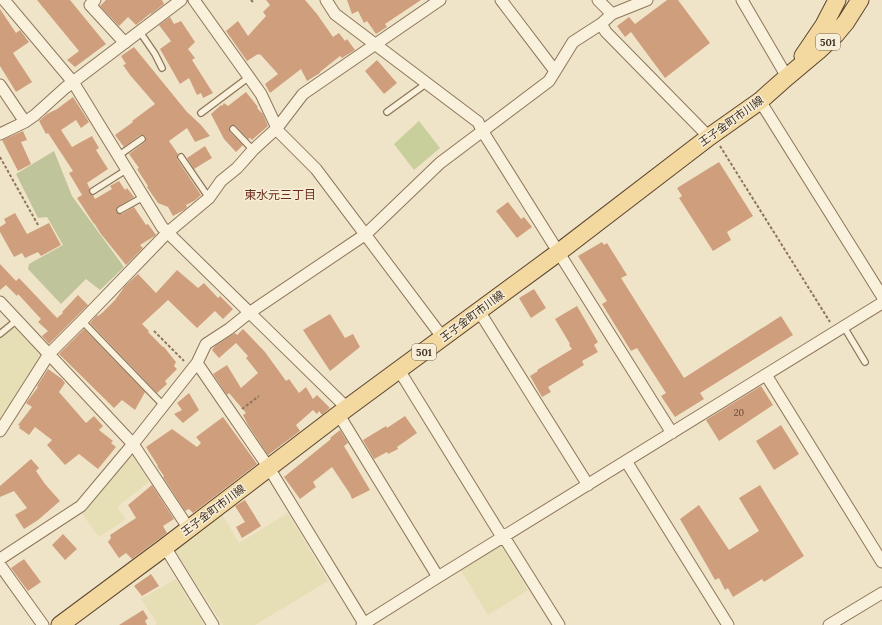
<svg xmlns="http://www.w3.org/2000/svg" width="882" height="625" viewBox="0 0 882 625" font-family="Lora,'Noto Sans JP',serif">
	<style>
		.farmland { fill: #e6deb5 }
		.green { fill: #c9cf9b }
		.cemetery { fill: #bfc49a }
		.building { fill: #cf9f7d }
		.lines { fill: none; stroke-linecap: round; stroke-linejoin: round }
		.service-casing { stroke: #8d765c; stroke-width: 8 }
		.minor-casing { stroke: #8d765c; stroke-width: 13 }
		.primary-casing { stroke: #5b4430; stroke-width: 19 }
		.path { stroke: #8d765c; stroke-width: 2; stroke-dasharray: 3 2; stroke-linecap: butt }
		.service { stroke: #faf1dc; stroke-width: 5.5 }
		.minor { stroke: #faf1dc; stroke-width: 11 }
		.primary { stroke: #f3d9a0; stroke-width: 17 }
		.labels { text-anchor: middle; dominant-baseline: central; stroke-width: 3; stroke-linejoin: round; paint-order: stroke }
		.number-label { font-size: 9px; fill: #624a37 }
		.shield { fill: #f7eed8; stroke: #756857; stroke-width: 1 }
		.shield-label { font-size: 10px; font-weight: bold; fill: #3d2e20 }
		.street-label { font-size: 11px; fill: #3d2e20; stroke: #f7eed8 }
		.neighbourhood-label { font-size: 12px; fill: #6b2e1e; stroke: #f7eed8 }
	</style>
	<rect width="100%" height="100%" fill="#f0e4c8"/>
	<path class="farmland" d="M 14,325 L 44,354 L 0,419 L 0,337 Z
		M 133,455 L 149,482 L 117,507 L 126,519 L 99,537 L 81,513 Z
		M 288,513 L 328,581 L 255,625 L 223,625 L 176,552 L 176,547 L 222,514 L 239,543 Z
		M 500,543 L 528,590 L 488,615 L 460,569 Z
		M 176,579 L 204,625 L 155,625 L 157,623 L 141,599 Z"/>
	<path class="green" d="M 419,121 L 440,148 L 414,170 L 394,144 Z"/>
	<path class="cemetery" d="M 54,151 L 72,196 L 124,267 L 100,290 L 86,279 L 61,304 L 28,269 L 29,264 L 63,245 L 47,217 L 38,218 L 16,174 Z"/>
	<path class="building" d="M 37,0 L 70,0 L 106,44 L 75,67 L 67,60 L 79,51 Z
		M 106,0 L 162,0 L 164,4 L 151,14 L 151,13 L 136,25 L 128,17 L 119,26 L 100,6 Z
		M 266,0 L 305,0 L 317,14 L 333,37 L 339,33 L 345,41 L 347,39 L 355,50 L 342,58 L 340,56 L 320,72 L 320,73 L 307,81 L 301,69 L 270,93 L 265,84 L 278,74 L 260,54 L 259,55 L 258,54 L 247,61 L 226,31 L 238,21 L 248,36 L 266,16 L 263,12 L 270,5 Z
		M 347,0 L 421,0 L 385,24 L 387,27 L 376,34 L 367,21 L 364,23 L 358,11 L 352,14 Z
		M 667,0 L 678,0 L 710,43 L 665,78 L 631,32 L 625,37 L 617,26 L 629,17 L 635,24 Z
		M 0,9 L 16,33 L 20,30 L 29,42 L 13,53 L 32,82 L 16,92 L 0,66 Z
		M 170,17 L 174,24 L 181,21 L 195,42 L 188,49 L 195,58 L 192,60 L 213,93 L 203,98 L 201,93 L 197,95 L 189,78 L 180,84 L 160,49 L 171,41 L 159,25 Z
		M 134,47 L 187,112 L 201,125 L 210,136 L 195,142 L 187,128 L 169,141 L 178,154 L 177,157 L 177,159 L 201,195 L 194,201 L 186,205 L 187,207 L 184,210 L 173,216 L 168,207 L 158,203 L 147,187 L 148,186 L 137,169 L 139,168 L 129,154 L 145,142 L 146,139 L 146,137 L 143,135 L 140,135 L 124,147 L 115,135 L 133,122 L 132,121 L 155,104 L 130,75 L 123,65 L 126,64 L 121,56 Z
		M 377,60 L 397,83 L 384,94 L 365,71 Z
		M 246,92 L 258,107 L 257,108 L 263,114 L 268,126 L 252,140 L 250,138 L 248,139 L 236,126 L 234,125 L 230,126 L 229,128 L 230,132 L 243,145 L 236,152 L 224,139 L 211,114 L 221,105 L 222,106 L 224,103 L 228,106 Z
		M 73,97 L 89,122 L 81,128 L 76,120 L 61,130 L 72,147 L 92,136 L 99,148 L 96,150 L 108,169 L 87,183 L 90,189 L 89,193 L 93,195 L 95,199 L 112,189 L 110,186 L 119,181 L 125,190 L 127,188 L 134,197 L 118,207 L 116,210 L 117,212 L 120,214 L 122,214 L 134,207 L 146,225 L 148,224 L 156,235 L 153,237 L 140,245 L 143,248 L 126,265 L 101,234 L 94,223 L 94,224 L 77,198 L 82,195 L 69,173 L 73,171 L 48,133 L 46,134 L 39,121 L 47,114 L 57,109 Z
		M 23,131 L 27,140 L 21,142 L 31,164 L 18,171 L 2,140 Z
		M 205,146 L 212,158 L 194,169 L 187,158 Z
		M 719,162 L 753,216 L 727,232 L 731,240 L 713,251 L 679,198 L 682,196 L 677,188 Z
		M 508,202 L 521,219 L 524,217 L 532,227 L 517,238 L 496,211 Z
		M 15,213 L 27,234 L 49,223 L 61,245 L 41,256 L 38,252 L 25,258 L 22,253 L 14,257 L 0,232 L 0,227 L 6,223 L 4,219 Z
		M 602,242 L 604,245 L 607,243 L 627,275 L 621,278 L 684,378 L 781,316 L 793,335 L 700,393 L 704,399 L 675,417 L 661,396 L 666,393 L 637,348 L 631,351 L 602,304 L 607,301 L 578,256 Z
		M 0,264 L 16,281 L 19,278 L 57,318 L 63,313 L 62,312 L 78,295 L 88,305 L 49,344 L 42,336 L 48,331 L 38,322 L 41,319 L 18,294 L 17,296 L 6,285 L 0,290 Z
		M 177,270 L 198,288 L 204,283 L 218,298 L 220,296 L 233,309 L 223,319 L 215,311 L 197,328 L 168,300 L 142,324 L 149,331 L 148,332 L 163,347 L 164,347 L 176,362 L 174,366 L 177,369 L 165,381 L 167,384 L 157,393 L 90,323 L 97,315 L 98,316 L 102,313 L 115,300 L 125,286 L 138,274 L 156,293 Z
		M 534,289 L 546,308 L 531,318 L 519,298 Z
		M 577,306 L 598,342 L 594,345 L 598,352 L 582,361 L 584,365 L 548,387 L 551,392 L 542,397 L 530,376 L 538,371 L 537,370 L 572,349 L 569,345 L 570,344 L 555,319 Z
		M 330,314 L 345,338 L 353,334 L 360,347 L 330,371 L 303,330 Z
		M 84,329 L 145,392 L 135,410 L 122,400 L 114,408 L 59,354 Z
		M 243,329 L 265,352 L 286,381 L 289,379 L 299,393 L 306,387 L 313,399 L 317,395 L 330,408 L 322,415 L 319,411 L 317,414 L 313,410 L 296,425 L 300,431 L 268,455 L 248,425 L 243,415 L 246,413 L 229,393 L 227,395 L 213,374 L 227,365 L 241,388 L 258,373 L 246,358 L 248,356 L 236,343 L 219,358 L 212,350 L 215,346 L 235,333 L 237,335 Z
		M 48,369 L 62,379 L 65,383 L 59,392 L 86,423 L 94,416 L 103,426 L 99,430 L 113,441 L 111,443 L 116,447 L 98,469 L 79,454 L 65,465 L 47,445 L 52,440 L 35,427 L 29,435 L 19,428 L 20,426 L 18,425 L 32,407 L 26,403 L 38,387 L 37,386 Z
		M 761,386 L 773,405 L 719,441 L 706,420 Z
		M 189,393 L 199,410 L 183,423 L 174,414 L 182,410 L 177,403 Z
		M 405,416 L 417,433 L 397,447 L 398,449 L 388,454 L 387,452 L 374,459 L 363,440 L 386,426 L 387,428 Z
		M 223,417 L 257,464 L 193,513 L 189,509 L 185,511 L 163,477 L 164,476 L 157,466 L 158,466 L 146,447 L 172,429 L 197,447 L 201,443 L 196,437 Z
		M 781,425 L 799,454 L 774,470 L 756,441 Z
		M 340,430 L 348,443 L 344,446 L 370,490 L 352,499 L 350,494 L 332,467 L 313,482 L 316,487 L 300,499 L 284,477 L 331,439 L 330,438 Z
		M 31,459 L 39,468 L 36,471 L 45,484 L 60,501 L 38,520 L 24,529 L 15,515 L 27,508 L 14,491 L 0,497 L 0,486 Z
		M 152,485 L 174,519 L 163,526 L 167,533 L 132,559 L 126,553 L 119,558 L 108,542 L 111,538 L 110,535 L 136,518 L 128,505 Z
		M 760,485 L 804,556 L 764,582 L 762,579 L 733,597 L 728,588 L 725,590 L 719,578 L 715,580 L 706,564 L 680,519 L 699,505 L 729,550 L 759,531 L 739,498 Z
		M 245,500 L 261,526 L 242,538 L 236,527 L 245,522 L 235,506 Z
		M 63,534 L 77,549 L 65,560 L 52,545 Z
		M 24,559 L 41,582 L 28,591 L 11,568 Z
		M 151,574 L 159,586 L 142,596 L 134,586 Z
		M 143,610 L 148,618 L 145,621 L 147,625 L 119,625 Z"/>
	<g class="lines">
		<g class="service-casing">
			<path id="service" d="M 140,32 L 155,54 L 162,68
				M 387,112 L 427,83
				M 201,113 L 249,77
				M 233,129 L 253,150
				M 118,156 L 142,139
				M 181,157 L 209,198
				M 93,191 L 126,170
				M 120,210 L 143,197
				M 82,321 L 163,405
				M 844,327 L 865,362
				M 0,334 L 17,320"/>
		</g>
		<g class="minor-casing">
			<path id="minor" d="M 4,0 L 73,82 L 162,227 L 347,408
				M 95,0 L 90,5 L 125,43
				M 194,0 L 261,94 L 277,128
				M 326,0 L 335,14 L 478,122 L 483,132 L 672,433
				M 501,0 L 555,71
				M 598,0 L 612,14
				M 742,0 L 787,77
				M 601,24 L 606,32 L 709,137
				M 0,85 L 25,122
				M 760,101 L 882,296
				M 276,129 L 316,169 L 443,338
				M 0,134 L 25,122 L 35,115 L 65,88 L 181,0
				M 0,302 L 133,444 L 189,529
				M 479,311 L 588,485
				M 197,363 L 269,468 L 365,625
				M 399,370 L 499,532 L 504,537 L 559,625
				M 766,375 L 882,562
				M 339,415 L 438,577
				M 0,431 L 49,354 L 82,321 L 167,233 L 209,198 L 221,181 L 237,168 L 253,150 L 277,128 L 303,94 L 440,0
				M 626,461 L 728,625
				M 165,547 L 213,625
				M 0,559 L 81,506 L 133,444 L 197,363 L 206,344 L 229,329 L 249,313 L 366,234 L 440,163 L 549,81 L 573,42 L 601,24 L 612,14 L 647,0
				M 0,565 L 43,625
				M 362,625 L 438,577 L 882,303
				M 829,625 L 882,593"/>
		</g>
		<g class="primary-casing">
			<path id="primary" d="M 803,56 L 824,25 L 837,0
				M 60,625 L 165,547 L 347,408 L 559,252 L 709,137 L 760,101 L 787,77 L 818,51 L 836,34 L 846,22 L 860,0"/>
		</g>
		<path class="path" d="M 251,0 L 253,2
			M 720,146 L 830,322
			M 0,157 L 38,225
			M 154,331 L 184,361
			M 242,409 L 259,396"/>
		<use href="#service" class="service"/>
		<use href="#minor" class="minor"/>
		<use href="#primary" class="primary"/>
	</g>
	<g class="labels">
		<g class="number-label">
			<text x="739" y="412">20</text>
		</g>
		<g class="shield">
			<rect x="816" y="34" width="24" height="16" rx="3"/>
			<rect x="412" y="344" width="24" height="16" rx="3"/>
		</g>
		<g class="shield-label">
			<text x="828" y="42">501</text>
			<text x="424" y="352">501</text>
		</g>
		<g class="street-label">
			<text transform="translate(731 121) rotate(-36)">王子金町市川線</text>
			<text transform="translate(472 316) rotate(-37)">王子金町市川線</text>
			<text transform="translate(213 510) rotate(-37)">王子金町市川線</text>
		</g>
		<g class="neighbourhood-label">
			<text x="280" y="194">東水元三丁目</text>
		</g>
	</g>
</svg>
